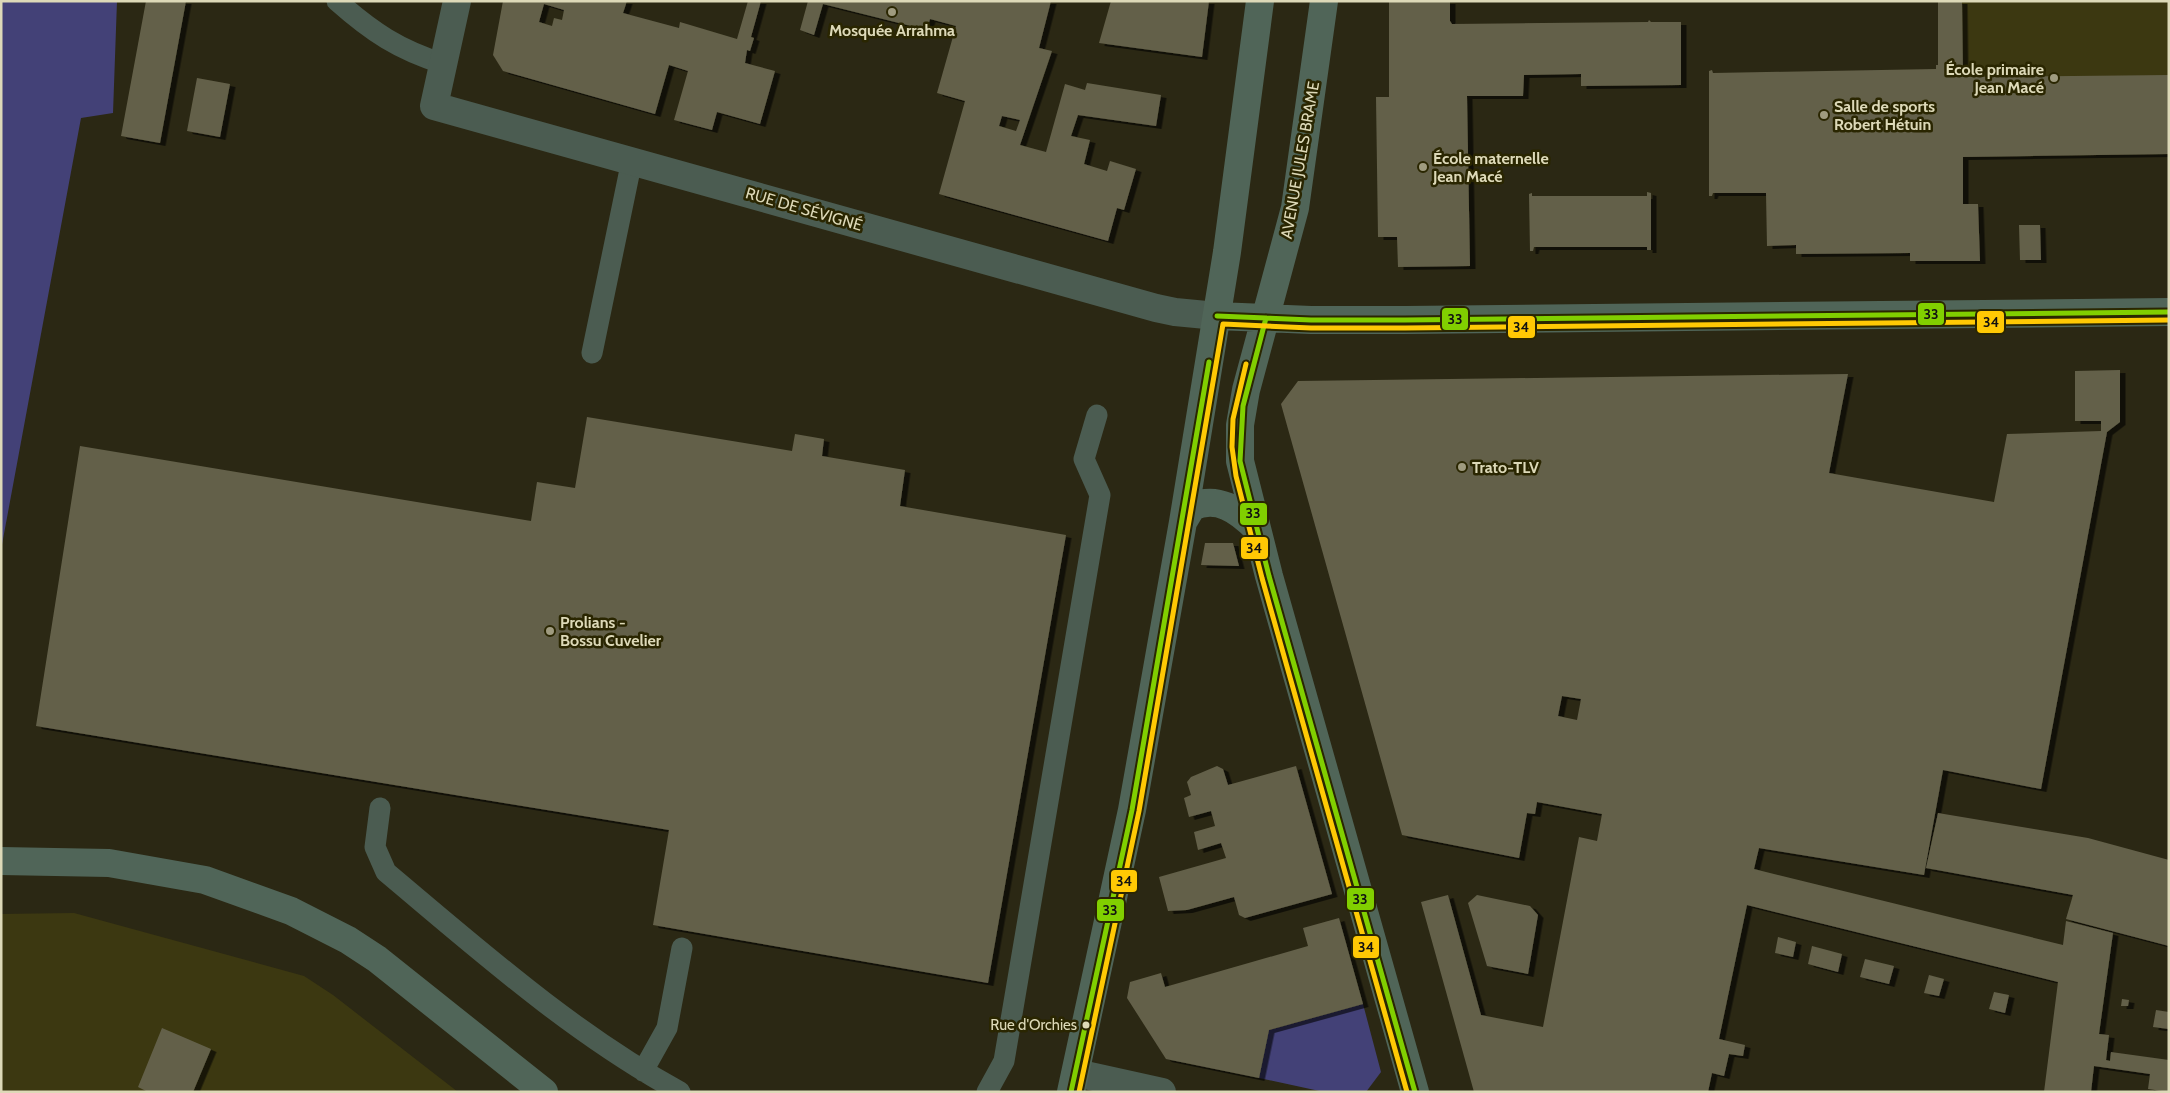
<svg xmlns="http://www.w3.org/2000/svg" width="2170" height="1093" viewBox="0 0 2170 1093" font-family="Cabin,sans-serif">
	<style>
		.built { fill: #3c3811 }
		.green { fill: #434177 }
		.building { fill: #636049; fill-rule: evenodd; filter: url(#shadow) }
		.lines { fill: none; stroke-linecap: round; stroke-linejoin: round }
		.lane { stroke: #4b5c51; stroke-width: 21 }
		.street { stroke: #4b5c51; stroke-width: 28 }
		.secondary { stroke: #506558; stroke-width: 28 }
		.bus-1-casing { stroke: #2a2601; stroke-width: 9 }
		.bus-2-casing { stroke: #2a2601; stroke-width: 9 }
		.bus-1 { stroke: #81cf00; stroke-width: 5 }
		.bus-2 { stroke: #ffc904; stroke-width: 5 }
		.poi-dot { fill: #9f9b7f; stroke: #2a2601; stroke-width: 2 }
		.bus-dot { fill: #ddd9b8; stroke: #2a2601; stroke-width: 2 }
		.labels { text-anchor: middle; dominant-baseline: central; stroke-width: 5; stroke-linejoin: round; paint-order: stroke }
		.bus-label { font-size: 15px; fill: #ddd9b8; stroke: #2a2601; text-anchor: end }
		.poi-label { font-size: 16px; font-weight: bold; fill: #ddd9b8; stroke: #2a2601; text-anchor: start }
		.street-label { font-size: 16px; fill: #ddd9b8; stroke: #2a2601 }
		.line-badge { stroke: #2a2601; stroke-width: 2 }
		.pale-badge-label { font-size: 14px; text-anchor: middle; font-weight: bold; fill: #111 }
	</style>
	<defs>
		<filter id="shadow"><feDropShadow dx="5.5" dy="3" stdDeviation="0" flood-color="#0009"/></filter>
	</defs>
	<rect width="100%" height="100%" fill="#2b2814"/>
	<path class="built" d="M 1938,1 L 2169,1 L 2169,154 L 1940,157 Z
		M 74,913 L 304,976 L 333,995 L 458,1092 L 1,1092 L 1,914 Z"/>
	<path class="green" d="M 1,1 L 117,1 L 113,113 L 81,118 L 1,550 Z
		M 1363,1004 L 1381,1072 L 1366,1092 L 1324,1092 L 1259,1078 L 1269,1030 Z"/>
	<path class="building" d="M 146,1 L 186,1 L 160,143 L 121,136 Z
		M 503,1 L 627,1 L 623,13 L 679,28 L 680,22 L 737,39 L 748,1 L 761,1 L 751,37 L 754,38 L 750,51 L 747,50 L 745,63 L 775,71 L 760,124 L 717,112 L 712,130 L 674,120 L 688,71 L 669,65 L 655,114 L 503,71 L 493,55 ZM 544,4 L 564,10 L 562,20 L 554,18 L 552,26 L 539,22 Z
		M 808,1 L 1051,1 L 1039,48 L 1052,51 L 1020,145 L 1046,152 L 1065,84 L 1085,90 L 1087,83 L 1161,95 L 1156,126 L 1078,115 L 1071,136 L 1090,140 L 1084,164 L 1107,171 L 1110,161 L 1136,169 L 1124,210 L 1117,208 L 1108,241 L 939,194 L 965,101 L 937,93 L 956,26 L 930,19 L 927,30 L 823,4 L 814,35 L 800,30 ZM 1002,116 L 1020,120 L 1016,131 L 999,126 Z
		M 1111,1 L 1209,1 L 1202,57 L 1099,43 Z
		M 1389,1 L 1450,1 L 1450,21 L 1452,24 L 1648,22 L 1649,20 L 1651,22 L 1681,22 L 1681,85 L 1581,86 L 1581,74 L 1524,75 L 1523,96 L 1467,96 L 1470,266 L 1398,267 L 1397,237 L 1378,237 L 1376,97 L 1389,97 Z
		M 1938,1 L 1962,1 L 1963,77 L 2169,75 L 2169,154 L 1963,157 L 1963,204 L 1978,204 L 1980,261 L 1910,261 L 1910,253 L 1796,254 L 1796,245 L 1767,246 L 1766,193 L 1713,193 L 1712,196 L 1709,196 L 1709,71 L 1712,70 L 1713,73 L 1936,69 L 1936,65 L 1938,65 Z
		M 197,78 L 230,84 L 220,137 L 187,131 Z
		M 1647,192 L 1651,193 L 1651,250 L 1647,250 L 1647,247 L 1534,247 L 1533,251 L 1530,251 L 1529,194 L 1532,193 L 1532,196 L 1647,196 Z
		M 2019,225 L 2040,225 L 2041,260 L 2020,260 Z
		M 2120,370 L 2120,422 L 2107,432 L 2041,789 L 1943,770 L 1924,875 L 1759,848 L 1754,869 L 2063,945 L 2066,921 L 2113,933 L 2099,1034 L 2109,1035 L 2106,1060 L 2110,1061 L 2111,1052 L 2169,1060 L 2169,1092 L 2148,1089 L 2150,1074 L 2094,1066 L 2091,1092 L 2044,1092 L 2058,982 L 1747,905 L 1719,1039 L 1745,1045 L 1743,1056 L 1729,1054 L 1724,1076 L 1712,1073 L 1708,1092 L 1474,1092 L 1421,902 L 1448,895 L 1481,1015 L 1543,1027 L 1579,837 L 1597,841 L 1602,814 L 1537,802 L 1535,814 L 1527,813 L 1519,858 L 1402,835 L 1281,404 L 1298,381 L 1848,374 L 1829,473 L 1994,502 L 2007,434 L 2101,431 L 2101,421 L 2075,421 L 2075,371 ZM 1562,696 L 1581,699 L 1577,720 L 1558,716 Z
		M 587,417 L 792,451 L 795,434 L 824,439 L 822,456 L 905,470 L 900,506 L 1066,535 L 988,983 L 653,925 L 669,830 L 36,726 L 80,446 L 531,521 L 537,482 L 575,488 Z
		M 1205,543 L 1233,543 L 1239,566 L 1201,565 Z
		M 1217,766 L 1223,769 L 1228,785 L 1296,766 L 1332,894 L 1245,918 L 1239,915 L 1234,897 L 1187,910 L 1168,911 L 1159,877 L 1226,858 L 1221,843 L 1198,850 L 1194,832 L 1215,826 L 1211,811 L 1189,817 L 1184,798 L 1191,795 L 1187,782 L 1191,777 Z
		M 1938,813 L 2088,838 L 2169,860 L 2169,946 L 2066,919 L 2073,895 L 1926,868 Z
		M 1477,895 L 1530,906 L 1538,915 L 1528,974 L 1487,966 L 1468,903 Z
		M 1339,918 L 1363,1004 L 1269,1030 L 1259,1078 L 1166,1059 L 1127,998 L 1130,982 L 1161,973 L 1165,987 L 1308,946 L 1303,928 Z
		M 1778,937 L 1796,942 L 1793,957 L 1775,953 Z
		M 1812,946 L 1842,954 L 1838,972 L 1808,964 Z
		M 1865,959 L 1894,966 L 1889,984 L 1860,977 Z
		M 1929,975 L 1944,979 L 1939,996 L 1924,993 Z
		M 1994,992 L 2009,995 L 2005,1013 L 1989,1009 Z
		M 2122,999 L 2129,1000 L 2128,1006 L 2121,1006 Z
		M 2156,1010 L 2169,1012 L 2169,1029 L 2153,1027 Z
		M 162,1028 L 211,1049 L 193,1092 L 148,1092 L 138,1087 Z"/>
	<g class="lines">
		<path class="lane" d="M 337,1 C 372,32 399,50 444,64
			M 592,353 L 632,160
			M 380,808 L 375,847 L 386,872 C 479,950 572,1033 680,1092
			M 643,1071 L 667,1028 L 682,948
			M 987,1092 L 1004,1061 L 1100,495 L 1084,459 L 1097,415"/>
		<path class="street" d="M 457,1 L 434,106 L 1156,308 L 1175,312 L 1217,316
			M 1076,1073 L 1162,1092"/>
		<path class="secondary" d="M 1324,1 L 1295,208 L 1246,390 L 1240,425 L 1240,461 L 1269,576 L 1415,1092
			M 1217,316 L 1311,320 L 1405,320 L 2169,312
			M 1183,522 L 1192,507 C 1217,495 1238,510 1256,528
			M 1,861 L 109,863 L 205,880 L 291,911 L 348,940 L 377,959 L 544,1092
			M 1071,1092 L 1132,810 L 1183,522 L 1227,252 L 1260,1"/>
		<g class="bus-1-casing">
			<path id="bus-1" d="M 1217,316 L 1311,320 L 1405,320 L 2169,312
				M 1266,318 L 1243,406 L 1240,461 L 1269,576 L 1415,1092
				M 1071,1092 L 1132,810 L 1209,362"/>
		</g>
		<g class="bus-2-casing">
			<path id="bus-2" d="M 1246,364 L 1233,419 L 1232,447 L 1236,476 L 1262,578 L 1407,1092
				M 1079,1092 L 1139,811 L 1223,324 L 1311,328 L 1405,328 L 2169,320"/>
		</g>
		<use href="#bus-1" class="bus-1"/>
		<use href="#bus-2" class="bus-2"/>
	</g>
	<g class="poi-dot">
		<circle cx="892" cy="12" r="5"/>
		<circle cx="2054" cy="78" r="5"/>
		<circle cx="1824" cy="115" r="5"/>
		<circle cx="1423" cy="167" r="5"/>
		<circle cx="1462" cy="467" r="5"/>
		<circle cx="550" cy="631" r="5"/>
	</g>
	<circle class="bus-dot" cx="1086" cy="1025" r="4.5"/>
	<g class="labels">
		<g class="bus-label">
			<text x="1077" y="1025">Rue d'Orchies</text>
		</g>
		<g class="poi-label">
			<text x="892" y="30" text-anchor="middle">Mosquée Arrahma</text>
			<text x="2044" y="69" text-anchor="end">École primaire<tspan x="2044" dy="18">Jean Macé</tspan></text>
			<text x="1834" y="106">Salle de sports<tspan x="1834" dy="18">Robert Hétuin</tspan></text>
			<text x="1433" y="158">École maternelle<tspan x="1433" dy="18">Jean Macé</tspan></text>
			<text x="1472" y="467">Trato-TLV</text>
			<text x="560" y="622">Prolians -<tspan x="560" dy="18">Bossu Cuvelier</tspan></text>
		</g>
		<g class="street-label">
			<text transform="translate(1300 160) rotate(-80)">AVENUE JULES BRAME</text>
			<text transform="translate(804 209) rotate(16)">RUE DE SÉVIGNÉ</text>
		</g>
	</g>
	<g class="line-badge">
		<rect x="1917" y="302" width="28" height="24" rx="5" fill="#81cf00"/>
		<rect x="1441" y="307" width="28" height="24" rx="5" fill="#81cf00"/>
		<rect x="1976" y="310" width="29" height="24" rx="5" fill="#ffc904"/>
		<rect x="1507" y="315" width="29" height="24" rx="5" fill="#ffc904"/>
		<rect x="1239" y="502" width="29" height="24" rx="5" fill="#81cf00"/>
		<rect x="1240" y="536" width="29" height="24" rx="5" fill="#ffc904"/>
		<rect x="1110" y="869" width="28" height="24" rx="5" fill="#ffc904"/>
		<rect x="1346" y="887" width="29" height="24" rx="5" fill="#81cf00"/>
		<rect x="1096" y="898" width="29" height="24" rx="5" fill="#81cf00"/>
		<rect x="1352" y="935" width="28" height="24" rx="5" fill="#ffc904"/>
	</g>
	<g class="pale-badge-label">
		<text x="1931" y="319">33</text>
		<text x="1455" y="324">33</text>
		<text x="1991" y="327">34</text>
		<text x="1521" y="332">34</text>
		<text x="1253" y="518">33</text>
		<text x="1254" y="553">34</text>
		<text x="1124" y="886">34</text>
		<text x="1360" y="904">33</text>
		<text x="1110" y="915">33</text>
		<text x="1366" y="952">34</text>
	</g>
	<rect width="2170" height="1093" fill="none" stroke="#ddd9b8" stroke-width="5"/>
</svg>
